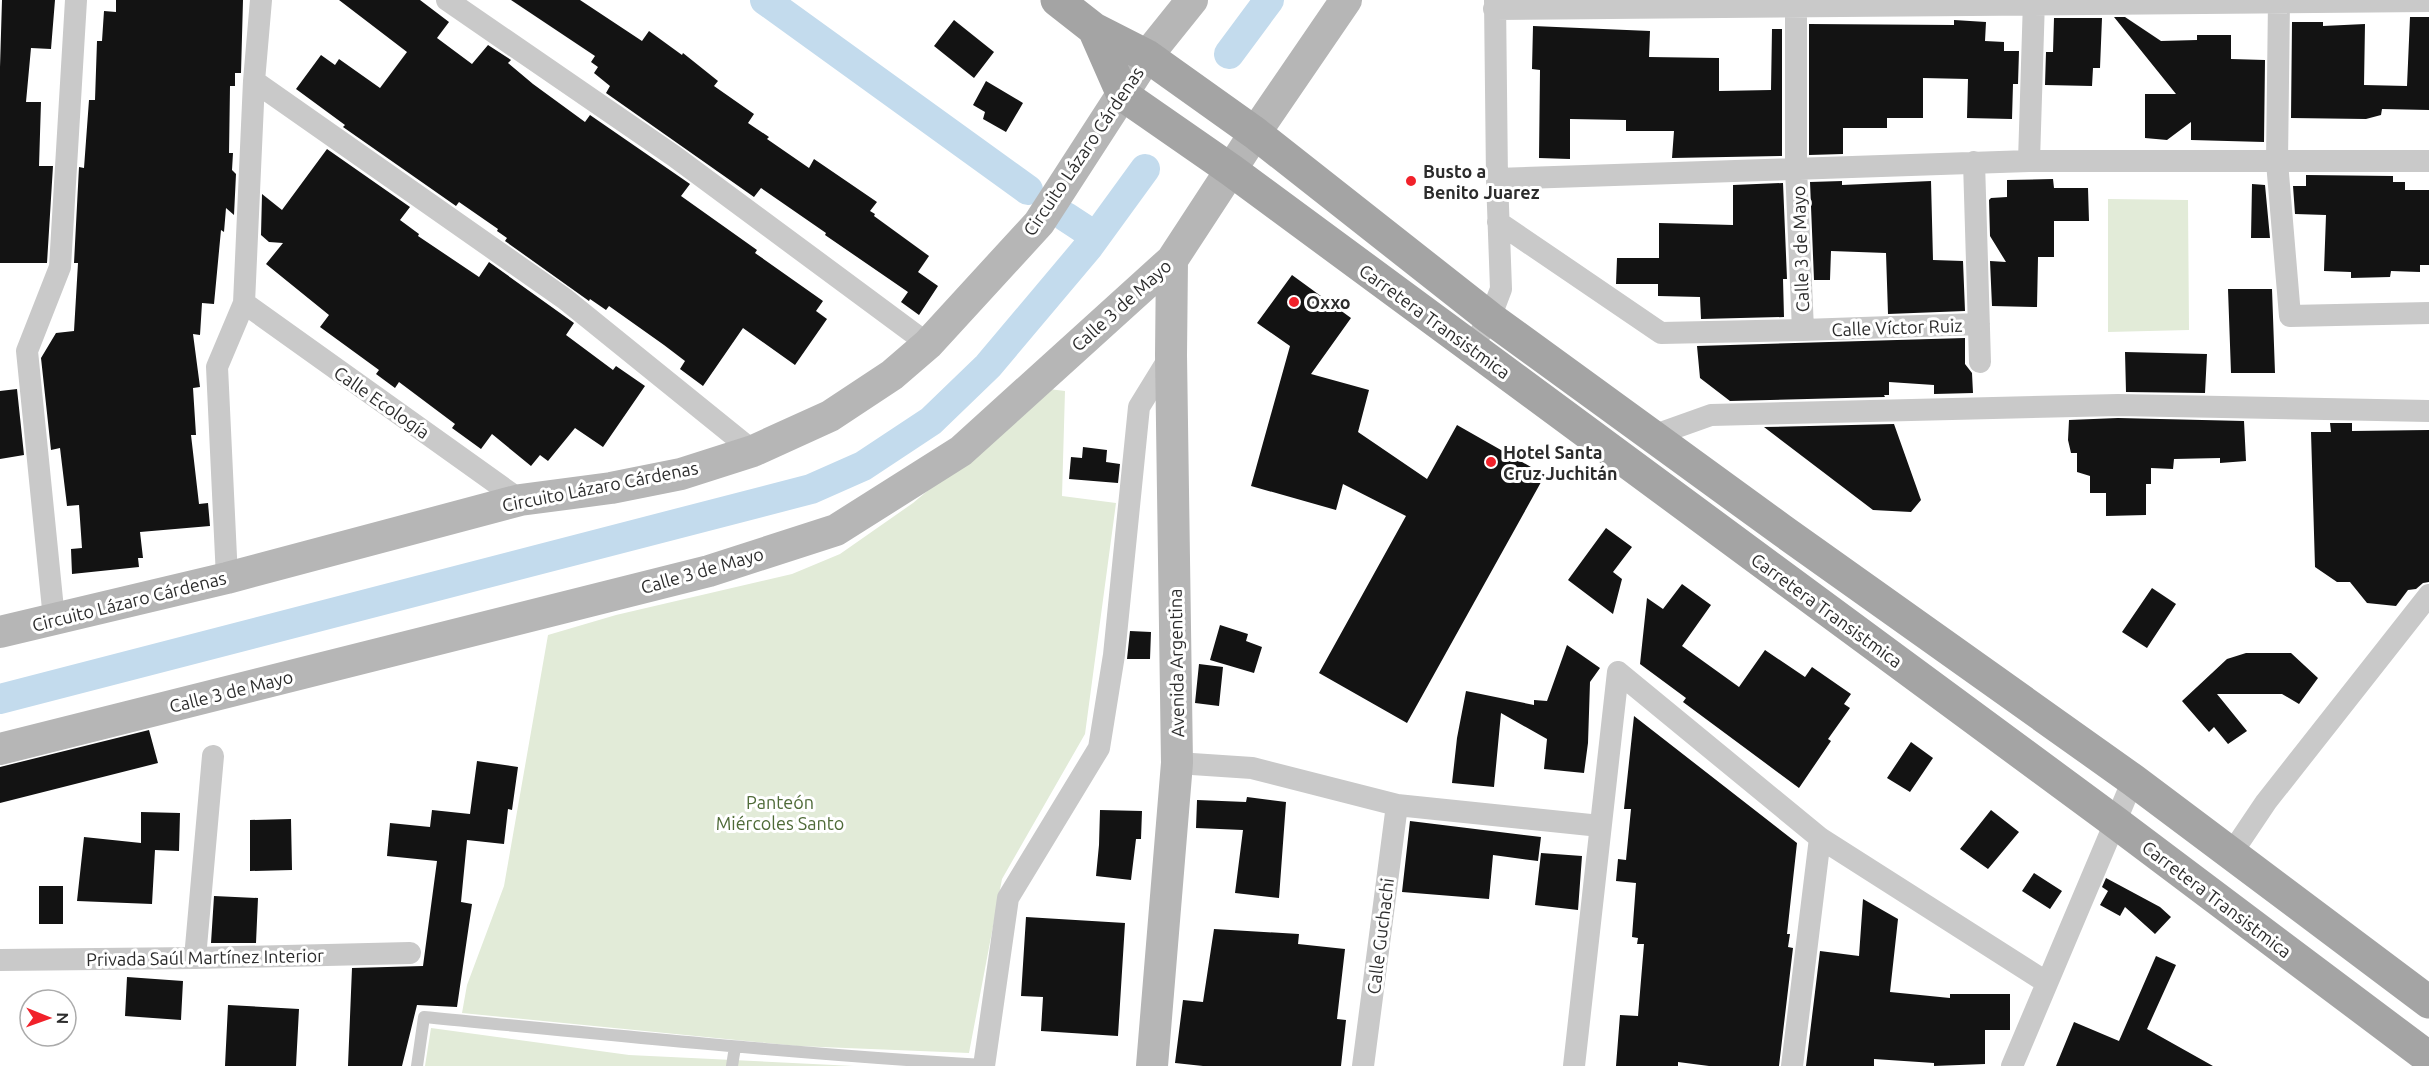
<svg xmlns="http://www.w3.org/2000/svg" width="2429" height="1066" viewBox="0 0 2429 1066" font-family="Ubuntu,sans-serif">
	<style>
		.green { fill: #e2ebd8 }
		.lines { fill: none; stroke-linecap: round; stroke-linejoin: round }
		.canal { stroke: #c3dbed; stroke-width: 30 }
		.building { fill: #131313 }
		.lane { stroke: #c9c9c9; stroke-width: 12 }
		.street { stroke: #c9c9c9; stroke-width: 22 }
		.secondary { stroke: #b6b6b6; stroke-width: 32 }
		.primary { stroke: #a4a4a4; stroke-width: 33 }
		.poi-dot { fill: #f1212a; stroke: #fff; stroke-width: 2 }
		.labels { text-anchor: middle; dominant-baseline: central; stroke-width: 6; stroke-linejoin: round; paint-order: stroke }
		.street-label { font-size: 18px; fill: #2c2c2c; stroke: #fff }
		.poi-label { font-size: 18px; font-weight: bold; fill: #2c2c2c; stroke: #fff; text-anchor: start }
		.park-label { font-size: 18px; fill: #4e6a37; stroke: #fff }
	</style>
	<rect width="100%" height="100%" fill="#fff"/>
	<path class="green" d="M 2108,199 L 2188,200 L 2189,330 L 2108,332 Z
		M 1049,389 L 1065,391 L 1062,496 L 1116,503 L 1085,734 L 1002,879 L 969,1053 L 797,1046 L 462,1013 L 467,985 L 504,886 L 548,635 L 616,615 L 792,574 L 840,554 L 913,503 Z
		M 431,1028 L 629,1055 L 854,1066 L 425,1066 Z"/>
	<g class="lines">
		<path class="canal" d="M 765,0 L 1028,190
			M 1229,54 L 1269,0
			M 1066,217 L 1095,236
			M 0,699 L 811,489 L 863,466 L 931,421 L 988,366 L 1089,246 L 1145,169"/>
	</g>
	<path class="building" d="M 2,0 L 55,0 L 51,49 L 31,48 L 26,102 L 41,102 L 39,166 L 53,166 L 47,263 L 0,263 L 0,67 Z
		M 116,0 L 243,0 L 241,73 L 235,73 L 235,86 L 230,86 L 229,153 L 233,153 L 232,170 L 236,174 L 234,215 L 226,208 L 224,232 L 221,230 L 214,304 L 202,303 L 200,335 L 193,334 L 200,387 L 193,388 L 196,435 L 191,435 L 199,504 L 208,503 L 210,526 L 140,532 L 143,558 L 138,558 L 139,567 L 72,574 L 71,549 L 82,548 L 79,505 L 67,506 L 60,448 L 51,450 L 41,358 L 56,333 L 74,331 L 78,263 L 74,263 L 79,167 L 84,168 L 89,100 L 95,100 L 97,41 L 102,41 L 104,11 L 116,12 Z
		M 339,0 L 420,0 L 449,22 L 437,38 L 472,64 L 488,45 L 511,60 L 508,63 L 533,84 L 585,122 L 590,115 L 690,184 L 681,196 L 757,250 L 755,253 L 823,301 L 816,311 L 827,319 L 795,365 L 743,328 L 703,386 L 680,369 L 685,361 L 664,345 L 609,306 L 606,310 L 590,299 L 589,301 L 505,241 L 507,238 L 497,231 L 498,229 L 459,202 L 456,206 L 343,127 L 345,125 L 296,89 L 321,55 L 335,65 L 339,59 L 380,88 L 407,52 Z
		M 511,0 L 580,0 L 642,41 L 649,31 L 682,55 L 683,53 L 718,81 L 714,86 L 754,114 L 748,123 L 769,137 L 767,139 L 809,168 L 814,159 L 877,202 L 870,211 L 875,214 L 874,216 L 929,256 L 918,272 L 938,286 L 919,315 L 901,302 L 908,292 L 825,235 L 826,233 L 761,188 L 754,197 L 606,93 L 610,86 L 594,73 L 598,67 L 591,62 L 595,56 Z
		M 2114,17 L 2125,17 L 2161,41 L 2197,40 L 2197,35 L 2231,35 L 2231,59 L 2265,60 L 2264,142 L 2191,140 L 2191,122 L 2167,140 L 2145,138 L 2145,94 L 2176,94 Z
		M 2410,17 L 2429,17 L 2429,110 L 2382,109 L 2381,115 L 2366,119 L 2291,118 L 2292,22 L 2323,22 L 2323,26 L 2365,24 L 2364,85 L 2407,86 Z
		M 2054,18 L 2102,18 L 2100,68 L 2093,68 L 2092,86 L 2045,85 L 2046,52 L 2053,52 Z
		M 954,20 L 994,52 L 974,78 L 934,46 Z
		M 1954,20 L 1986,22 L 1985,41 L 2004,42 L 2004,51 L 2019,51 L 2018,84 L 2013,84 L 2012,119 L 1967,118 L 1968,79 L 1923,78 L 1923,118 L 1887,118 L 1887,128 L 1843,128 L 1843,154 L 1809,155 L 1809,24 L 1954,25 Z
		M 1533,26 L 1650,31 L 1649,57 L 1719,58 L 1719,91 L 1771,90 L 1772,29 L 1782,29 L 1782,156 L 1672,158 L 1674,131 L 1626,131 L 1626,120 L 1570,119 L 1570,159 L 1539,158 L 1540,70 L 1532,69 Z
		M 986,81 L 1023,103 L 1006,132 L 983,119 L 985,112 L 973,105 Z
		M 327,149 L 410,207 L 400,220 L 419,234 L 418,236 L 479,277 L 489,262 L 574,323 L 566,335 L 613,370 L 616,366 L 645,386 L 603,447 L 575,428 L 548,461 L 540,455 L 531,466 L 492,434 L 481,449 L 452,428 L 455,424 L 399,382 L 395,388 L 376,374 L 379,370 L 320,327 L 329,315 L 266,264 L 283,243 L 269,242 L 261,235 L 262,194 L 282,210 Z
		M 2306,175 L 2393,176 L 2393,182 L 2405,182 L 2405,190 L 2429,190 L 2429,265 L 2420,265 L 2420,272 L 2391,271 L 2390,277 L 2351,278 L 2351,272 L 2324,271 L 2326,215 L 2295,214 L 2293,186 L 2306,186 Z
		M 2053,179 L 2054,188 L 2088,188 L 2089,221 L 2054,221 L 2054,257 L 2038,257 L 2037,307 L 1992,306 L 1990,261 L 2006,262 L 1990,236 L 1989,200 L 1991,198 L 2007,197 L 2007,180 Z
		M 1842,181 L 1842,185 L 1931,181 L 1933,260 L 1963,261 L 1965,311 L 1888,314 L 1886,253 L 1831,251 L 1830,280 L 1814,280 L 1810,182 Z
		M 1783,183 L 1787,279 L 1783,279 L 1784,317 L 1701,319 L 1700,297 L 1658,296 L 1658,284 L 1616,284 L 1617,258 L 1659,258 L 1659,223 L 1733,225 L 1733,185 Z
		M 2252,184 L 2265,185 L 2270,238 L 2251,238 Z
		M 1292,275 L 1351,318 L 1311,374 L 1369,390 L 1358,432 L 1427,479 L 1457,425 L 1545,475 L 1407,723 L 1319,673 L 1406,516 L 1343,484 L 1336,510 L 1251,486 L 1290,346 L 1257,323 Z
		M 2228,289 L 2272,289 L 2275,373 L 2231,373 Z
		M 1965,338 L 1965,364 L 1972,373 L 1973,393 L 1934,394 L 1934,385 L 1889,382 L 1889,395 L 1884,395 L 1885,397 L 1730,401 L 1700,378 L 1697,346 Z
		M 2125,352 L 2207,354 L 2205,393 L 2126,392 Z
		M 17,389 L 24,455 L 0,459 L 0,391 Z
		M 2118,418 L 2244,421 L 2246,461 L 2220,463 L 2220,458 L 2174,459 L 2173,469 L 2151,468 L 2151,484 L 2146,484 L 2146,515 L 2106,516 L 2106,493 L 2090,493 L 2090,476 L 2077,472 L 2077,453 L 2071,453 L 2068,440 L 2069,420 Z
		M 2330,423 L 2352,423 L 2352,431 L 2429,430 L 2429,582 L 2423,583 L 2416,589 L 2408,590 L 2396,606 L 2367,603 L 2350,582 L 2337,582 L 2315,567 L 2311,432 L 2331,432 Z
		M 1894,424 L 1921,500 L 1911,512 L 1873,510 L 1764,427 Z
		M 1083,447 L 1107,450 L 1106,462 L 1120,464 L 1118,483 L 1069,479 L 1071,457 L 1082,458 Z
		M 1606,528 L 1632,547 L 1613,572 L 1622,579 L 1613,614 L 1568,580 Z
		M 1682,584 L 1711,605 L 1682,646 L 1739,687 L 1765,650 L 1805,677 L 1812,667 L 1851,694 L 1844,704 L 1850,708 L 1828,739 L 1831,741 L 1799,788 L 1683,702 L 1686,698 L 1640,664 L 1647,598 L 1663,609 Z
		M 2152,588 L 2176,604 L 2147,648 L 2122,632 Z
		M 1220,625 L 1248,634 L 1246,641 L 1262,647 L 1254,673 L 1210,660 Z
		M 1130,631 L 1151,632 L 1150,659 L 1127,659 Z
		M 1567,645 L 1600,668 L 1590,682 L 1588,743 L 1584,773 L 1544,769 L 1547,739 L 1501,713 L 1494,787 L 1452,783 L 1457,738 L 1466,691 L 1534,705 L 1534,700 L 1547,701 Z
		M 2246,653 L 2291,653 L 2318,678 L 2299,704 L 2282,694 L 2217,694 L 2247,731 L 2228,744 L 2214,727 L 2209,732 L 2182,701 L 2227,659 Z
		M 1199,664 L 1223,667 L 1219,706 L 1195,703 Z
		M 1634,716 L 1797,843 L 1787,934 L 1790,934 L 1788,947 L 1793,948 L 1779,1066 L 1709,1066 L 1678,1062 L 1678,1066 L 1616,1066 L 1620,1015 L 1638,1016 L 1644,944 L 1637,944 L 1638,938 L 1632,937 L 1636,883 L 1616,881 L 1618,859 L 1626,860 L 1631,809 L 1624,809 Z
		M 149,730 L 158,763 L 0,803 L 0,767 Z
		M 1911,742 L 1933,758 L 1910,792 L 1887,778 Z
		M 477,761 L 518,767 L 512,810 L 508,809 L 504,844 L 467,840 L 461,902 L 472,904 L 457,1007 L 417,1005 L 402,1066 L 348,1066 L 352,968 L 423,966 L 437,861 L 387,856 L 390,823 L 430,827 L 432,810 L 470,814 Z
		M 1247,797 L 1286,802 L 1279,898 L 1235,893 L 1243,830 L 1196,828 L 1197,800 L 1246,802 Z
		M 1100,810 L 1142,811 L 1141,839 L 1136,839 L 1131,880 L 1096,876 L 1099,845 Z
		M 1991,810 L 2019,832 L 1988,869 L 1960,849 Z
		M 141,812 L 180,813 L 179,851 L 155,850 L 152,904 L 77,901 L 84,837 L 141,843 Z
		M 291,819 L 292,870 L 250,871 L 250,820 Z
		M 1410,821 L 1541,837 L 1538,861 L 1493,855 L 1489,899 L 1402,892 Z
		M 1541,853 L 1582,856 L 1578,910 L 1535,905 Z
		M 2034,873 L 2062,891 L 2050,909 L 2022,891 Z
		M 2106,878 L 2160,907 L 2171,917 L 2155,934 L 2125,907 L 2120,916 L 2100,905 L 2108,891 L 2102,887 Z
		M 39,886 L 63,886 L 63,924 L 39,924 Z
		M 214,896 L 258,898 L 256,943 L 211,943 Z
		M 1863,899 L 1898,919 L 1890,992 L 1950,998 L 1950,994 L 2010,994 L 2010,1030 L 1985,1030 L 1985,1064 L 1934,1066 L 1934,1063 L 1874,1059 L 1874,1066 L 1806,1066 L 1820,951 L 1859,956 Z
		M 1026,917 L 1125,923 L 1118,1036 L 1041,1031 L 1043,997 L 1021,996 Z
		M 1214,929 L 1299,934 L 1298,944 L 1345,949 L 1337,1019 L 1346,1020 L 1341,1066 L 1203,1066 L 1175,1063 L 1183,1000 L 1203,1002 Z
		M 2156,956 L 2176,965 L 2147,1029 L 2213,1066 L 2056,1066 L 2074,1022 L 2119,1041 Z
		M 127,977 L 183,981 L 181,1020 L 125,1016 Z
		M 228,1005 L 299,1009 L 296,1066 L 225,1066 Z"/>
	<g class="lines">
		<path class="lane" d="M 417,1066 L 424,1017 C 611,1035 797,1054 984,1065
			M 732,1066 L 735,1047"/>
		<path class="street" d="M 447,0 L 674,156 L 928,344
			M 1796,0 L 1796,168 L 1803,330
			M 2279,0 L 2277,162 L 2290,316 L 2429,313
			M 1494,9 L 2429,1
			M 254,81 L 565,299 L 753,451
			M 2029,161 L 2034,0
			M 1974,162 L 1980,362
			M 1497,179 L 2029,161 L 2429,161
			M 1498,222 L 1661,333 L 1803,330 L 1979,324
			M 244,303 L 520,500
			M 1471,348 L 1490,318 L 1501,289 L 1497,179 L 1495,0
			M 1652,436 L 1711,415 L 2118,405 L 2429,411
			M 227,578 L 217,367 L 244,303 L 254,81 L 261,0
			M 54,619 L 27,351 L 60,267 L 76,0
			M 1618,672 L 1820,838 L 2046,982
			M 1177,763 L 1252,768 L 1397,805 L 1600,826
			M 2231,854 L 2266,802 L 2429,595
			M 195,958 L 213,756
			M 0,960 L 195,958 L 410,953
			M 984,1066 L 1008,898 L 1099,748 L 1114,655 L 1139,407 L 1171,355
			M 1363,1066 L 1397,805
			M 1574,1066 L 1618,672
			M 1792,1066 L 1820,838
			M 2012,1066 L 2133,780"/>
		<path class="secondary" d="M 0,632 L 227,578 L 520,500 L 611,488 L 681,474 L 753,451 L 830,416 L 892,375 L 928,344 L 1039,223 L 1147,56 L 1192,0
			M 0,749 L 709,571 L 836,530 L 961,451 L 1172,260 L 1255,133 L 1346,0
			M 1152,1066 L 1177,763 L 1171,355 L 1172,260"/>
		<path class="primary" d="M 1057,0 L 1094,29 L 1147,56 L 1255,133 L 1490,318 L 1783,531 L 2133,780 L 2429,1002
			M 1094,29 L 1123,95 L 1231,170 L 2115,822 L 2429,1058"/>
	</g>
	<g class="poi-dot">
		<circle cx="1411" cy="181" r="6"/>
		<circle cx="1294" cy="302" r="6"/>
		<circle cx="1491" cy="462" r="6"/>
	</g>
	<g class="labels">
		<g class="street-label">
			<text transform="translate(1083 151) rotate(-56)">Circuito Lázaro Cárdenas</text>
			<text transform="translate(1800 249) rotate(-92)">Calle 3 de Mayo</text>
			<text transform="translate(1121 305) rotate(-42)">Calle 3 de Mayo</text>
			<text transform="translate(1435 321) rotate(36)">Carretera Transistmica</text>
			<text transform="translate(1897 327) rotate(-2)">Calle Víctor Ruiz</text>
			<text transform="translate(382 402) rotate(35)">Calle Ecología</text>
			<text transform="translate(600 486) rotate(-11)">Circuito Lázaro Cárdenas</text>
			<text transform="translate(702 570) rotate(-16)">Calle 3 de Mayo</text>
			<text transform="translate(129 601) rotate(-14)">Circuito Lázaro Cárdenas</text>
			<text transform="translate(1827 610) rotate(36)">Carretera Transistmica</text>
			<text transform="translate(1176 663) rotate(-91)">Avenida Argentina</text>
			<text transform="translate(231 691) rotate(-14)">Calle 3 de Mayo</text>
			<text transform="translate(2217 899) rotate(37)">Carretera Transistmica</text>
			<text transform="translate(1380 936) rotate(-83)">Calle Guchachi</text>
			<text transform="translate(205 957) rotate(-1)">Privada Saúl Martínez Interior</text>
		</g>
		<g class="poi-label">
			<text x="1423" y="171">Busto a<tspan x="1423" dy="21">Benito Juarez</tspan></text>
			<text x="1306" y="302">Oxxo</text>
			<text x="1503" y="452">Hotel Santa<tspan x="1503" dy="21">Cruz Juchitán</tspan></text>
		</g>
		<g class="park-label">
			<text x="780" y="802">Panteón<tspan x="780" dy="21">Miércoles Santo</tspan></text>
		</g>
	</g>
	<g transform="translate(48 1018) rotate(91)"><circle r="28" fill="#ffffff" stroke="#ababab" stroke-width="1.5"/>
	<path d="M0-4.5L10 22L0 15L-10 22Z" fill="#f1212a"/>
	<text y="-9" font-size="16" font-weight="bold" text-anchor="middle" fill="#2c2c2c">N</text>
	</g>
</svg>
